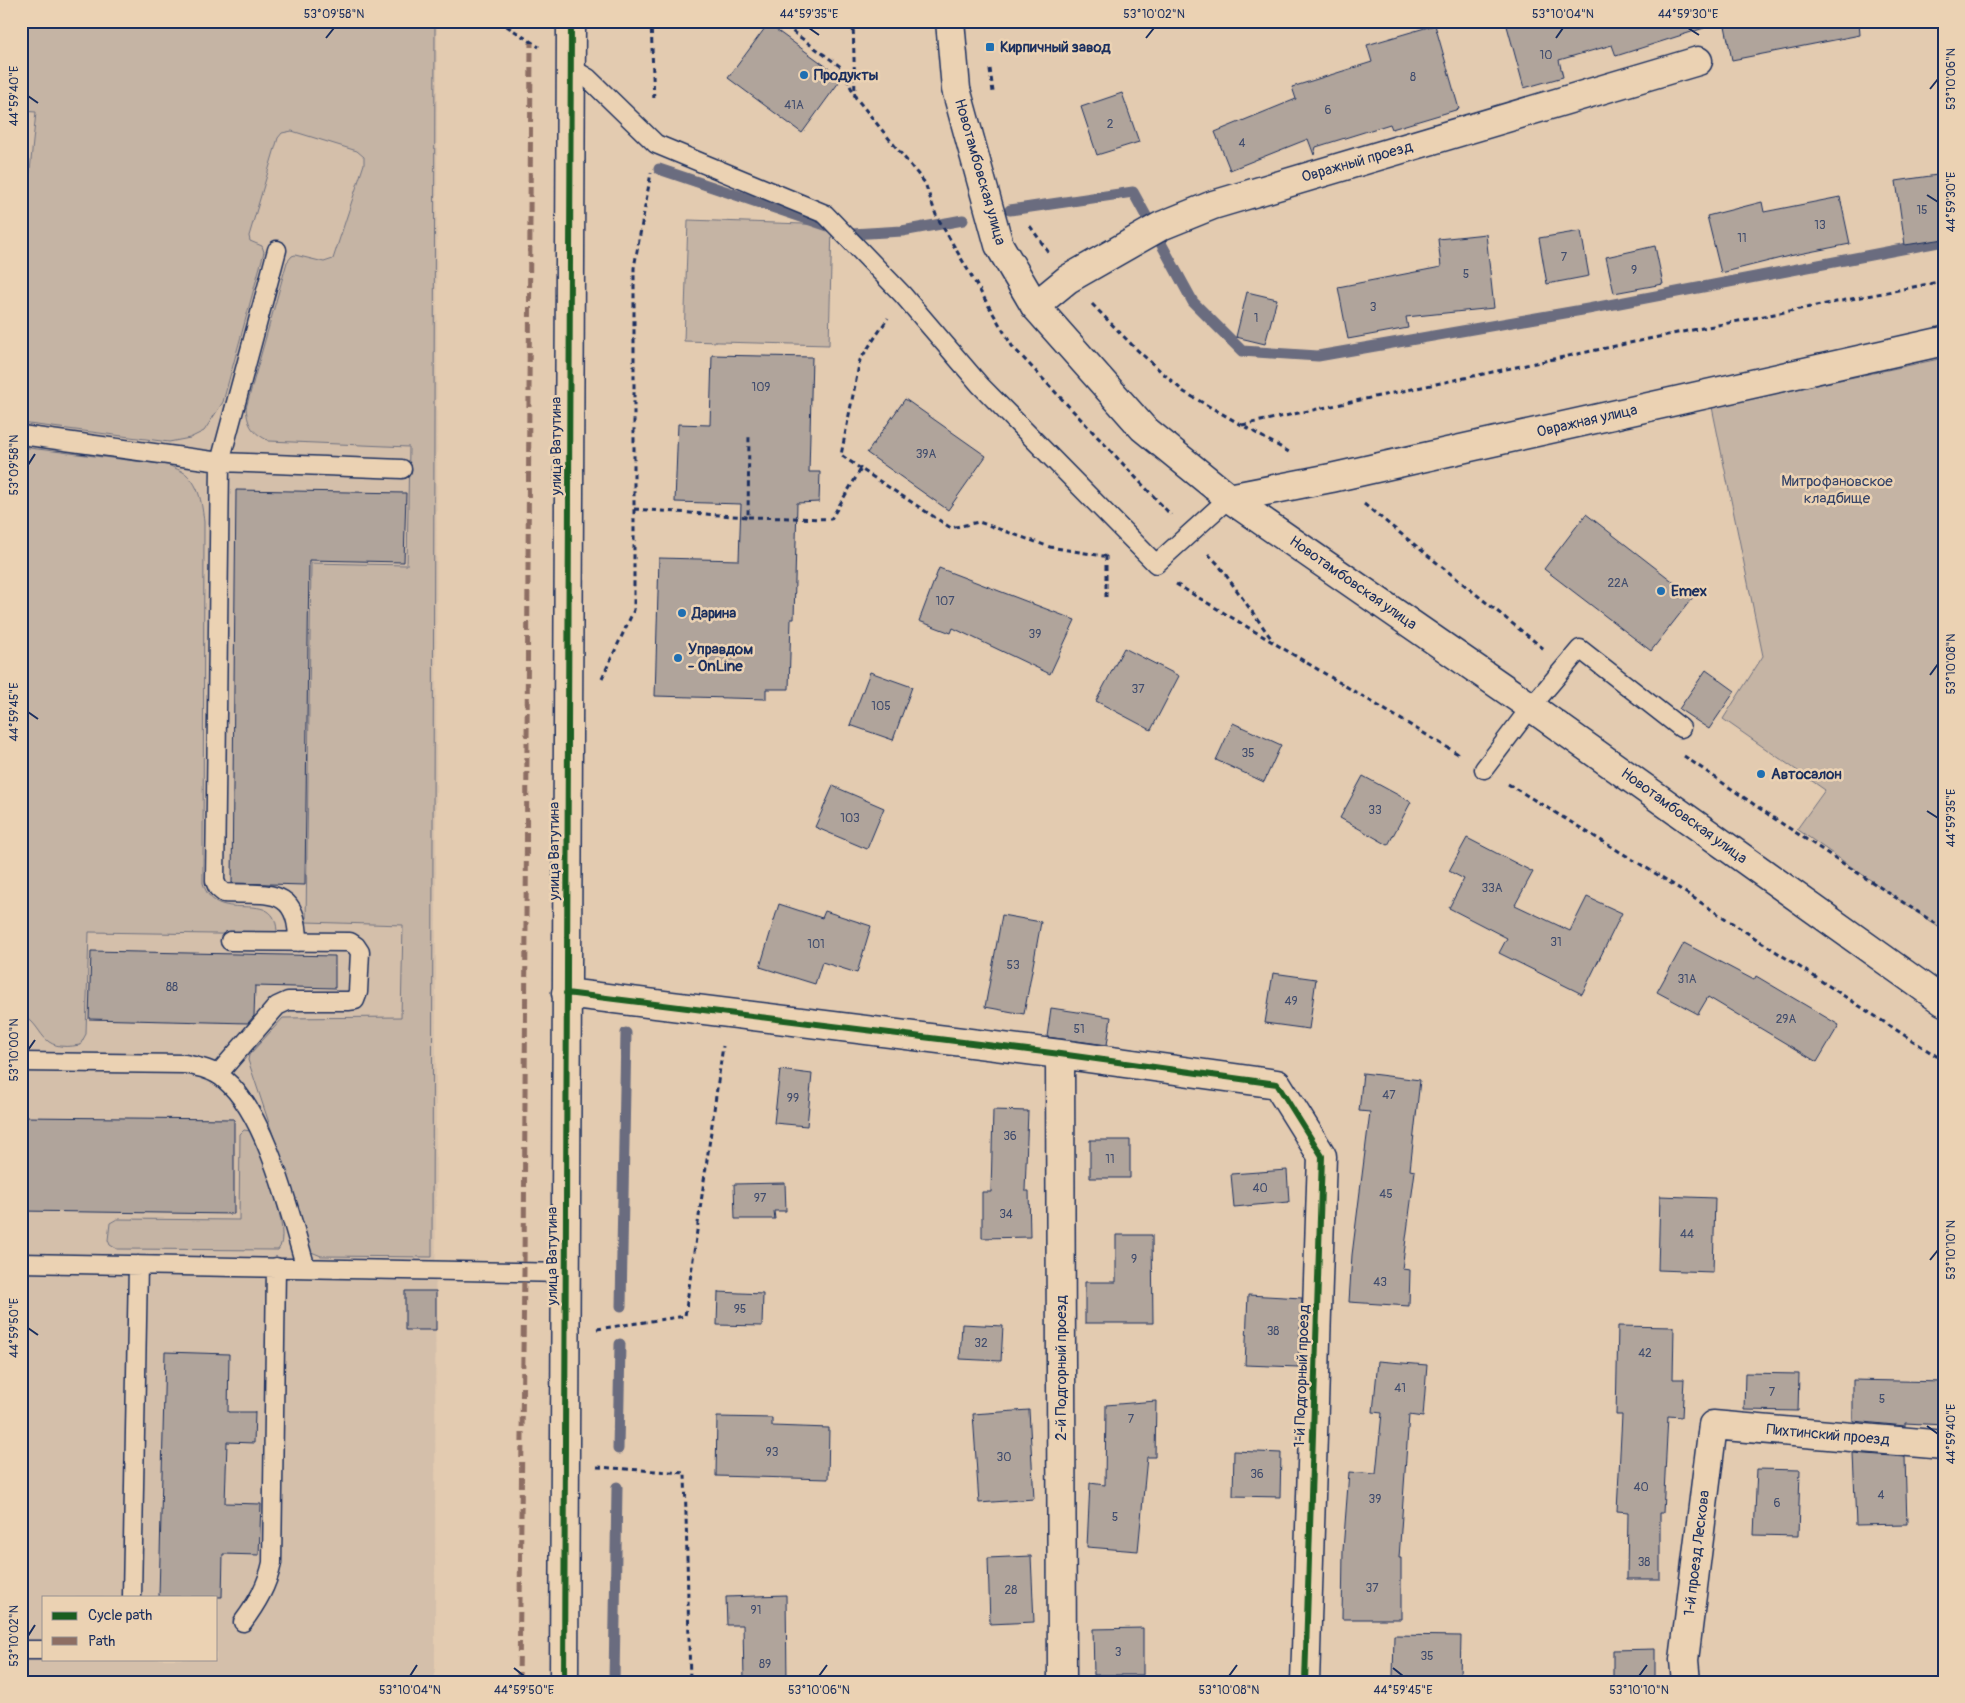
<svg xmlns="http://www.w3.org/2000/svg" width="1965" height="1703" viewBox="0 0 1965 1703" font-family="Pangolin,sans-serif">
	<style>
		.built { fill: #d4bfaa; fill-rule: evenodd }
		.green { fill: #c5b4a4; stroke: #707281 }
		.lines { fill: none; stroke-linecap: round; stroke-linejoin: round }
		.stream { stroke: #6a6c7f; stroke-width: 11 }
		.building { fill: #b0a49b; stroke: #1b2f5e }
		.service-casing { stroke: #1b2f5e; stroke-width: 21 }
		.minor-casing { stroke: #1b2f5e; stroke-width: 31 }
		.secondary-casing { stroke: #1b2f5e; stroke-width: 31 }
		.path { stroke: #1b2f5e; stroke-width: 3; stroke-dasharray: 5 4; stroke-linecap: butt }
		.service { stroke: #ebd2b3; stroke-width: 18 }
		.minor { stroke: #ebd2b3; stroke-width: 28 }
		.secondary { stroke: #ebd2b3; stroke-width: 28 }
		.quiet { stroke: #8d6e63; stroke-width: 5; stroke-dasharray: 10 5; stroke-linecap: butt }
		.cycleway-casing { stroke: #ebd2b3; stroke-width: 9 }
		.cycleway { stroke: #1b5e20; stroke-width: 6 }
		.ticks { fill: none; stroke: #1b2f5e; stroke-width: 2 }
		.poi-dot { fill: #1f6fb2; stroke: #ebd2b3; stroke-width: 2 }
		.labels { text-anchor: middle; dominant-baseline: central; stroke-width: 5; stroke-linejoin: round; paint-order: stroke }
		.number-label { font-size: 12px; fill: #404c6d }
		.poi-label { font-size: 15px; font-weight: bold; fill: #1b2f5e; stroke: #ebd2b3; text-anchor: start }
		.street-label { font-size: 15px; fill: #1b2f5e; stroke: #ebd2b3 }
		.park-label { font-size: 15px; fill: #344368; stroke: #ebd2b3 }
		.neatline { fill: none; stroke: #1b2f5e; stroke-width: 2 }
		.ticks-label { font-size: 12px; text-anchor: middle; fill: #1b2f5e }
	</style>
	<rect width="100%" height="100%" fill="#e3cbb0"/>
	<filter id="ink" filterUnits="userSpaceOnUse"><feTurbulence type="fractalNoise" baseFrequency=".02" numOctaves="2"/><feDisplacementMap in="SourceGraphic" scale="10" xChannelSelector="R" yChannelSelector="G"/><feConvolveMatrix kernelMatrix="1 2 1 2 8 2 1 2 1" color-interpolation-filters="sRGB"/></filter>
	<g filter="url(#ink)">
		<path class="built" d="M 21,21 L 437,21 L 435,1682 L 21,1682 ZM 44,1597 L 216,1597 L 216,1659 L 44,1659 Z"/>
		<path class="green" d="M 21,21 L 435,21 L 432,1257 L 321,1256 L 309,1251 L 286,1174 L 248,1060 L 249,1055 L 283,1018 L 401,1017 L 403,925 L 306,922 L 311,563 L 407,565 L 409,447 L 269,441 C 252,432 248,427 246,408 L 287,262 L 292,256 L 295,255 L 324,262 L 333,259 L 364,164 L 364,157 L 357,151 L 292,131 L 282,133 L 278,138 L 249,236 L 250,241 L 262,246 L 264,252 L 223,402 L 204,431 L 190,438 L 169,442 L 21,423 L 21,293 L 27,275 L 25,219 L 36,112 L 21,111 Z
			M 688,220 L 832,225 L 829,345 L 684,341 Z
			M 1944,358 L 1944,931 L 1797,829 L 1825,790 L 1723,719 L 1763,656 L 1712,407 Z
			M 21,447 L 168,465 C 174,468 181,470 186,474 C 200,486 202,505 204,522 L 203,883 C 216,930 278,882 277,935 L 89,932 L 86,1034 L 80,1045 C 37,1053 46,1026 21,1014 Z
			M 244,1130 L 250,1131 L 255,1136 C 262,1156 293,1234 278,1250 L 117,1249 L 110,1245 L 108,1240 L 110,1223 L 117,1219 L 239,1220 L 240,1134 Z"/>
		<g class="lines">
			<path class="stream" d="M 659,169 L 852,234 L 902,231 L 963,220
				M 1010,210 L 1133,192 L 1193,302 L 1242,351 L 1318,356 L 1588,309 L 1944,241
				M 621,1306 L 626,1033
				M 618,1449 L 620,1344
				M 614,1682 L 617,1487"/>
		</g>
		<path class="building" d="M 1523,21 L 1703,21 L 1704,28 L 1616,56 L 1612,45 L 1559,60 L 1563,77 L 1524,88 L 1507,26 Z
			M 1724,21 L 1859,21 L 1860,35 L 1732,60 Z
			M 768,24 L 842,78 L 802,133 L 728,78 Z
			M 1435,25 L 1459,109 L 1392,129 L 1390,124 L 1316,147 L 1314,155 L 1308,139 L 1230,170 L 1215,132 L 1296,99 L 1292,87 L 1372,62 L 1367,45 Z
			M 1122,93 L 1139,142 L 1097,155 L 1081,107 Z
			M 1944,174 L 1944,239 L 1905,245 L 1896,181 Z
			M 1840,197 L 1850,244 L 1789,256 L 1721,273 L 1707,216 L 1762,202 L 1764,212 Z
			M 1581,231 L 1589,276 L 1547,284 L 1539,238 Z
			M 1486,234 L 1494,308 L 1406,317 L 1408,328 L 1348,339 L 1338,287 L 1441,267 L 1438,239 Z
			M 1655,246 L 1663,284 L 1614,293 L 1606,257 Z
			M 1247,292 L 1277,299 L 1265,344 L 1236,337 Z
			M 712,355 L 812,357 L 809,472 L 820,472 L 819,502 L 797,503 L 794,619 L 791,619 L 789,689 L 766,689 L 766,699 L 655,696 L 659,558 L 739,560 L 741,504 L 675,502 L 678,424 L 710,425 Z
			M 905,399 L 986,456 L 948,510 L 867,453 Z
			M 236,490 L 406,493 L 404,562 L 309,560 L 305,885 L 232,883 Z
			M 1586,514 L 1693,597 L 1651,651 L 1544,569 Z
			M 939,568 L 1075,620 L 1050,674 L 953,628 L 951,633 L 919,621 Z
			M 1124,648 L 1179,676 L 1151,730 L 1096,701 Z
			M 1706,670 L 1735,691 L 1709,729 L 1679,709 Z
			M 870,672 L 912,687 L 893,740 L 850,725 Z
			M 1233,723 L 1281,745 L 1264,782 L 1216,760 Z
			M 1363,776 L 1411,802 L 1388,845 L 1340,818 Z
			M 833,786 L 884,808 L 867,849 L 815,827 Z
			M 1467,838 L 1533,872 L 1515,905 L 1570,931 L 1587,897 L 1622,913 L 1582,994 L 1499,953 L 1507,938 L 1449,908 L 1464,879 L 1449,871 Z
			M 779,904 L 822,918 L 825,911 L 871,926 L 857,973 L 822,962 L 815,984 L 760,967 Z
			M 1002,915 L 1041,922 L 1024,1014 L 985,1007 Z
			M 1684,943 L 1754,980 L 1756,976 L 1839,1025 L 1817,1062 L 1708,997 L 1698,1014 L 1657,992 Z
			M 91,951 L 335,956 L 335,988 L 255,986 L 254,1016 L 248,1023 L 89,1019 Z
			M 1273,973 L 1316,979 L 1309,1029 L 1265,1023 Z
			M 1051,1008 L 1111,1017 L 1107,1045 L 1047,1037 Z
			M 780,1070 L 812,1074 L 807,1126 L 774,1123 Z
			M 1363,1073 L 1420,1080 L 1410,1170 L 1415,1171 L 1402,1269 L 1410,1270 L 1409,1306 L 1349,1302 L 1352,1255 L 1370,1112 L 1359,1111 Z
			M 993,1110 L 1028,1111 L 1025,1191 L 1029,1191 L 1030,1237 L 982,1238 L 982,1192 L 991,1192 Z
			M 21,1117 L 234,1119 L 234,1214 L 21,1211 Z
			M 1090,1140 L 1130,1140 L 1130,1178 L 1090,1178 Z
			M 1287,1170 L 1289,1202 L 1234,1207 L 1231,1174 Z
			M 785,1183 L 786,1211 L 774,1211 L 775,1219 L 735,1219 L 734,1184 Z
			M 1660,1196 L 1715,1198 L 1713,1272 L 1658,1270 Z
			M 1116,1235 L 1152,1235 L 1153,1323 L 1085,1323 L 1085,1282 L 1116,1282 Z
			M 405,1291 L 436,1291 L 436,1330 L 405,1330 Z
			M 718,1292 L 763,1294 L 762,1326 L 717,1325 Z
			M 1248,1295 L 1302,1298 L 1298,1367 L 1245,1365 Z
			M 962,1324 L 1003,1326 L 1001,1361 L 960,1359 Z
			M 1618,1326 L 1674,1327 L 1673,1379 L 1684,1379 L 1682,1417 L 1668,1416 L 1663,1513 L 1660,1513 L 1660,1579 L 1627,1579 L 1628,1512 L 1617,1511 L 1622,1415 L 1616,1415 Z
			M 165,1352 L 229,1354 L 228,1412 L 255,1412 L 254,1443 L 227,1442 L 225,1503 L 261,1504 L 259,1555 L 223,1554 L 222,1597 L 159,1597 Z
			M 1378,1361 L 1427,1365 L 1423,1417 L 1409,1415 L 1399,1558 L 1401,1558 L 1401,1619 L 1342,1619 L 1343,1550 L 1349,1472 L 1376,1474 L 1382,1413 L 1373,1412 Z
			M 1745,1373 L 1799,1374 L 1798,1411 L 1744,1410 Z
			M 1853,1380 L 1944,1382 L 1944,1425 L 1905,1423 L 1905,1426 L 1853,1421 Z
			M 1156,1401 L 1155,1457 L 1147,1457 L 1138,1551 L 1087,1547 L 1090,1483 L 1105,1485 L 1106,1405 Z
			M 1029,1410 L 1034,1499 L 979,1503 L 973,1414 Z
			M 717,1417 L 772,1418 L 772,1426 L 829,1428 L 828,1479 L 716,1476 Z
			M 1234,1451 L 1281,1453 L 1280,1497 L 1233,1496 Z
			M 1853,1453 L 1905,1457 L 1907,1524 L 1856,1525 Z
			M 1757,1469 L 1800,1470 L 1798,1536 L 1754,1535 Z
			M 1031,1556 L 1034,1622 L 990,1624 L 988,1558 Z
			M 786,1595 L 787,1682 L 744,1682 L 743,1625 L 727,1625 L 726,1597 Z
			M 1143,1628 L 1143,1675 L 1094,1675 L 1093,1629 Z
			M 1394,1635 L 1461,1636 L 1460,1678 L 1393,1677 Z
			M 1655,1649 L 1655,1682 L 1613,1682 L 1613,1650 Z"/>
		<g class="lines">
			<g class="service-casing">
				<path id="service" d="M 571,68 L 588,78 L 656,144 L 825,214 L 903,295 L 980,385 L 1156,564 L 1229,498
					M 277,250 L 220,462 L 215,881 L 218,888 L 224,893 C 268,895 298,886 298,942
					M 21,435 L 220,462 L 402,469
					M 1484,769 L 1531,707 L 1580,649 L 1681,728
					M 21,1062 L 185,1064 C 199,1067 214,1070 224,1079 C 267,1114 290,1215 306,1268
					M 218,1074 L 277,1006 L 288,1001 L 348,1001 L 355,1000 L 358,992 L 360,952 L 356,946 L 350,942 L 230,941
					M 21,1263 L 565,1273
					M 132,1597 L 138,1265
					M 243,1622 C 257,1603 267,1586 272,1563 L 276,1267
					M 21,1650 L 44,1650"/>
			</g>
			<g class="minor-casing">
				<path id="minor" d="M 1035,306 L 1068,279 L 1161,226 L 1213,205 L 1698,61
					M 1229,498 L 1331,478 L 1944,341
					M 566,993 L 1060,1054 L 1277,1084 L 1322,1156 L 1305,1682
					M 1060,1054 L 1062,1682
					M 564,1682 L 571,21
					M 1686,1682 L 1684,1660 L 1713,1425 L 1944,1445"/>
			</g>
			<g class="secondary-casing">
				<path id="secondary" d="M 950,21 L 956,89 L 999,245 L 1035,306 L 1143,428 L 1229,498 L 1531,707 L 1944,1002"/>
			</g>
			<path class="path" d="M 499,21 L 539,47
				M 651,21 L 654,102
				M 778,21 L 841,67 L 856,98 L 925,183 L 936,215 L 1012,346 L 1171,515
				M 853,21 L 855,95
				M 990,69 L 993,92
				M 1030,226 L 1049,253
				M 1092,304 L 1135,348 L 1184,392 L 1289,452
				M 1242,425 L 1677,333 L 1944,281
				M 861,469 L 841,455 L 860,360 L 888,318
				M 1364,504 L 1544,649
				M 634,509 L 748,517 L 749,434
				M 748,517 L 831,519 L 861,469 L 951,528 L 979,522 L 1050,547 L 1109,557
				M 1208,554 L 1218,564 L 1273,641
				M 1106,556 L 1106,597
				M 1176,584 L 1460,755
				M 602,678 L 634,610 L 634,268 L 651,173
				M 1684,756 L 1775,819 L 1944,929
				M 1508,784 L 1663,878 L 1944,1061
				M 597,1329 L 685,1316 L 723,1046
				M 597,1467 L 685,1473 L 690,1682"/>
			<use href="#service" class="service"/>
			<use href="#minor" class="minor"/>
			<use href="#secondary" class="secondary"/>
			<path class="quiet" d="M 519,1682 L 524,1272 L 531,43"/>
			<g class="cycleway-casing">
				<path id="cycleway" d="M 566,993 L 1060,1054 L 1277,1084 L 1322,1156 L 1305,1682
					M 564,1682 L 571,21"/>
			</g>
			<use href="#cycleway" class="cycleway"/>
		</g>
	</g>
	<path class="ticks" d="M 809,28 L 819,35M 1688,28 L 1699,35M 326,38 L 334,28M 1146,38 L 1154,28M 1556,38 L 1563,28M 1930,89 L 1938,79M 28,96 L 38,103M 1927,195 L 1938,202M 28,465 L 35,454M 1930,675 L 1938,664M 28,712 L 38,719M 1927,811 L 1938,818M 28,1050 L 35,1040M 1930,1260 L 1938,1250M 28,1328 L 38,1335M 1927,1426 L 1938,1434M 28,1636 L 35,1625M 514,1668 L 524,1676M 1393,1668 L 1403,1676M 410,1676 L 417,1665M 819,1676 L 827,1665M 1229,1676 L 1237,1665M 1639,1676 L 1647,1665"/>
	<g class="poi-dot">
		<rect x="985" y="42" width="10" height="10" rx="2.5"/>
		<circle cx="804" cy="75" r="5"/>
		<circle cx="1661" cy="591" r="5"/>
		<circle cx="682" cy="613" r="5"/>
		<circle cx="678" cy="658" r="5"/>
		<circle cx="1761" cy="774" r="5"/>
	</g>
	<g class="labels">
		<g class="number-label">
			<text x="1546" y="55">10</text>
			<text x="1413" y="77">8</text>
			<text x="794" y="105">41А</text>
			<text x="1328" y="110">6</text>
			<text x="1110" y="124">2</text>
			<text x="1242" y="143">4</text>
			<text x="1922" y="210">15</text>
			<text x="1820" y="225">13</text>
			<text x="1742" y="238">11</text>
			<text x="1564" y="257">7</text>
			<text x="1634" y="270">9</text>
			<text x="1466" y="274">5</text>
			<text x="1373" y="307">3</text>
			<text x="1256" y="318">1</text>
			<text x="761" y="387">109</text>
			<text x="926" y="454">39А</text>
			<text x="1618" y="583">22А</text>
			<text x="945" y="601">107</text>
			<text x="1035" y="634">39</text>
			<text x="1138" y="689">37</text>
			<text x="881" y="706">105</text>
			<text x="1248" y="753">35</text>
			<text x="1375" y="810">33</text>
			<text x="850" y="818">103</text>
			<text x="1492" y="888">33А</text>
			<text x="1556" y="942">31</text>
			<text x="816" y="944">101</text>
			<text x="1013" y="965">53</text>
			<text x="1687" y="979">31А</text>
			<text x="172" y="987">88</text>
			<text x="1291" y="1001">49</text>
			<text x="1786" y="1019">29А</text>
			<text x="1079" y="1029">51</text>
			<text x="1389" y="1095">47</text>
			<text x="793" y="1098">99</text>
			<text x="1010" y="1136">36</text>
			<text x="1110" y="1159">11</text>
			<text x="1260" y="1188">40</text>
			<text x="1386" y="1194">45</text>
			<text x="760" y="1198">97</text>
			<text x="1006" y="1214">34</text>
			<text x="1687" y="1234">44</text>
			<text x="1134" y="1259">9</text>
			<text x="1380" y="1282">43</text>
			<text x="740" y="1309">95</text>
			<text x="1273" y="1331">38</text>
			<text x="981" y="1343">32</text>
			<text x="1645" y="1353">42</text>
			<text x="1400" y="1388">41</text>
			<text x="1772" y="1392">7</text>
			<text x="1882" y="1399">5</text>
			<text x="1131" y="1419">7</text>
			<text x="772" y="1452">93</text>
			<text x="1004" y="1457">30</text>
			<text x="1257" y="1474">36</text>
			<text x="1641" y="1487">40</text>
			<text x="1881" y="1495">4</text>
			<text x="1375" y="1499">39</text>
			<text x="1777" y="1503">6</text>
			<text x="1115" y="1517">5</text>
			<text x="1644" y="1562">38</text>
			<text x="1372" y="1588">37</text>
			<text x="1011" y="1590">28</text>
			<text x="756" y="1610">91</text>
			<text x="1118" y="1652">3</text>
			<text x="1427" y="1656">35</text>
			<text x="765" y="1664">89</text>
		</g>
		<g class="poi-label">
			<text x="1000" y="47">Кирпичный завод</text>
			<text x="814" y="75">Продукты</text>
			<text x="1671" y="591">Emex</text>
			<text x="692" y="613">Дарина</text>
			<text x="688" y="649">Управдом<tspan x="688" dy="17">- OnLine</tspan></text>
			<text x="1771" y="774">Автосалон</text>
		</g>
		<g class="street-label">
			<text transform="translate(1357 162) rotate(-16)">Овражный проезд</text>
			<text transform="translate(980 172) rotate(74)">Новотамбовская улица</text>
			<text transform="translate(1587 421) rotate(-13)">Овражная улица</text>
			<text transform="translate(556 446) rotate(-90)">улица Ватутина</text>
			<text transform="translate(1353 583) rotate(35)">Новотамбовская улица</text>
			<text transform="translate(1684 816) rotate(36)">Новотамбовская улица</text>
			<text transform="translate(554 851) rotate(-90)">улица Ватутина</text>
			<text transform="translate(552 1256) rotate(-90)">улица Ватутина</text>
			<text transform="translate(1061 1368) rotate(-90)">2-й Подгорный проезд</text>
			<text transform="translate(1302 1376) rotate(-88)">1-й Подгорный проезд</text>
			<text transform="translate(1828 1435) rotate(5)">Пихтинский проезд</text>
			<text transform="translate(1697 1553) rotate(-83)">1-й проезд Лескова</text>
		</g>
		<g class="park-label">
			<text x="1837" y="481">Митрофановское<tspan x="1837" dy="17">кладбище</tspan></text>
		</g>
	</g>
	<rect width="1965" height="1703" fill="none" stroke="#ebd2b3" stroke-width="55"/>
	<rect x="42" y="1596" width="175" height="65" fill="#ebd2b3" stroke="#989191"/>
	<rect x="52" y="1612" width="25" height="8" fill="#1b5e20" stroke="#989191"/>
	<text x="88" y="1620" font-size="15" fill="#1b2f5e">Cycle path</text>
	<rect x="52" y="1637" width="25" height="8" fill="#8d6e63" stroke="#989191"/>
	<text x="88" y="1646" font-size="15" fill="#1b2f5e">Path</text>
	<rect x="28" y="28" width="1910" height="1648" class="neatline"/>
	<g class="ticks-label">
		<text x="334" y="18">53°09'58"N</text>
		<text x="809" y="18">44°59'35"E</text>
		<text x="1154" y="18">53°10'02"N</text>
		<text x="1563" y="18">53°10'04"N</text>
		<text x="1688" y="18">44°59'30"E</text>
		<text transform="translate(1951 79) rotate(-90)" y="4">53°10'06"N</text>
		<text transform="translate(14 96) rotate(-90)" y="4">44°59'40"E</text>
		<text transform="translate(1951 202) rotate(-90)" y="4">44°59'30"E</text>
		<text transform="translate(14 465) rotate(-90)" y="4">53°09'58"N</text>
		<text transform="translate(1951 664) rotate(-90)" y="4">53°10'08"N</text>
		<text transform="translate(14 712) rotate(-90)" y="4">44°59'45"E</text>
		<text transform="translate(1951 818) rotate(-90)" y="4">44°59'35"E</text>
		<text transform="translate(14 1050) rotate(-90)" y="4">53°10'00"N</text>
		<text transform="translate(1951 1250) rotate(-90)" y="4">53°10'10"N</text>
		<text transform="translate(14 1328) rotate(-90)" y="4">44°59'50"E</text>
		<text transform="translate(1951 1434) rotate(-90)" y="4">44°59'40"E</text>
		<text transform="translate(14 1636) rotate(-90)" y="4">53°10'02"N</text>
		<text x="410" y="1694">53°10'04"N</text>
		<text x="524" y="1694">44°59'50"E</text>
		<text x="819" y="1694">53°10'06"N</text>
		<text x="1229" y="1694">53°10'08"N</text>
		<text x="1403" y="1694">44°59'45"E</text>
		<text x="1639" y="1694">53°10'10"N</text>
	</g>
</svg>
